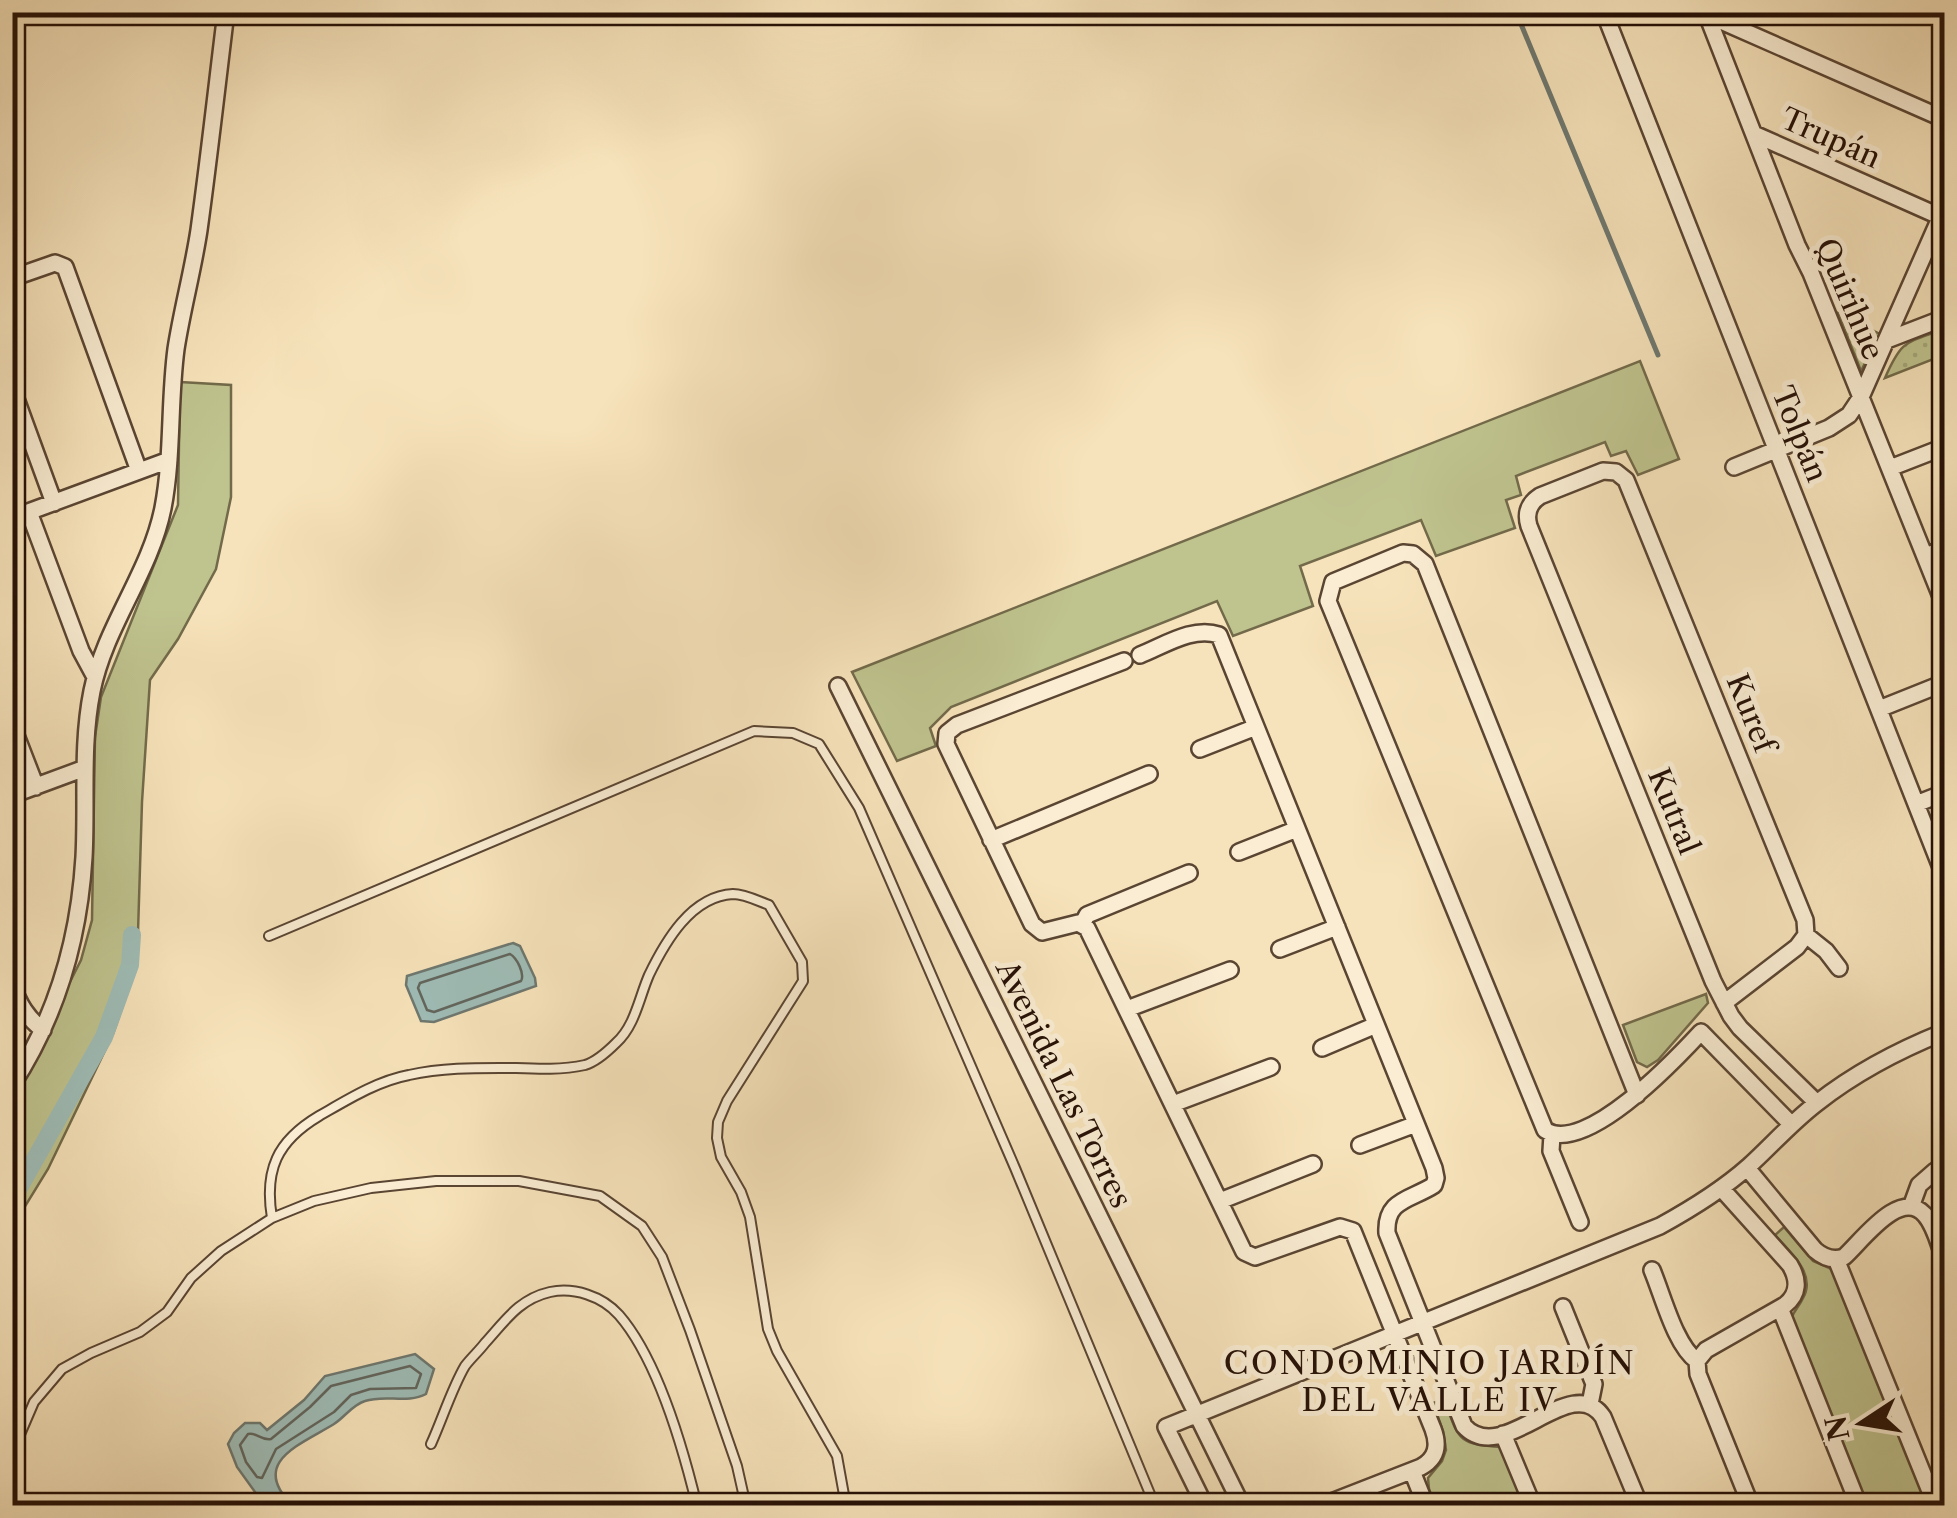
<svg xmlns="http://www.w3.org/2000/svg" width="1957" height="1518" viewBox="0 0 1957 1518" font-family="'Libre Caslon Text',serif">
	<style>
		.grass { fill: url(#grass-dots); stroke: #726a4a; stroke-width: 2.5 }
		.park { fill: #bfc38e; stroke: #726a4a; stroke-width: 2.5 }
		.water { fill: #9fbdb7; stroke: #6e7870; stroke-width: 2.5 }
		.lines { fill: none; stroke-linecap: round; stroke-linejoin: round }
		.shore { stroke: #62665e; stroke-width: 2.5 }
		.stream { stroke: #6e7870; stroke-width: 5 }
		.canal { stroke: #9fbdb7; stroke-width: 18 }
		.lane-casing { stroke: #5a4533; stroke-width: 12 }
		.street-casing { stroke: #5a4533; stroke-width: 20 }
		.lane { stroke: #faedd3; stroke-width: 8 }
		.street { stroke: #faedd3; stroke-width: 15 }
		.labels { text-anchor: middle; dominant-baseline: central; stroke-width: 10; stroke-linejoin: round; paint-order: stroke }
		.street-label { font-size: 30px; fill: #251006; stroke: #faedd3 }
		.neighbourhood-label { font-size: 32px; letter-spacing: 2.5px; fill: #251006; stroke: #faedd3 }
	</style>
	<defs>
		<pattern id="grass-dots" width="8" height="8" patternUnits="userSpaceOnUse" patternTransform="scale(2.5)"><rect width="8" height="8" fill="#bfc38e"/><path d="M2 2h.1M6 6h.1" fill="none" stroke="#a4a679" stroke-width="1.8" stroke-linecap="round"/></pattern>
	</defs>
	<rect width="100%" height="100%" fill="#f7e3bb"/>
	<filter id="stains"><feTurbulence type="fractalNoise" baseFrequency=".002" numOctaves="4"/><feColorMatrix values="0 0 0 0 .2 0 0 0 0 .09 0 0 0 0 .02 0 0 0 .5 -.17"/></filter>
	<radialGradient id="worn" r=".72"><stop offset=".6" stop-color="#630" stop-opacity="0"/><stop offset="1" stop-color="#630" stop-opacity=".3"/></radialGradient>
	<path class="grass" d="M 1838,313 L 1880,334 L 1861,371 Z
		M 1944,329 L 1944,355 L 1885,378 C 1902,339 1906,343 1944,329 Z"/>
	<path class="park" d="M 1640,361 L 1679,459 L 1638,475 L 1626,451 L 1611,456 L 1605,442 L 1516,476 L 1521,495 L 1506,500 L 1515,528 L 1436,556 L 1421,520 L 1300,566 L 1313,606 L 1233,636 L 1217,601 L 951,707 L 930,728 L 936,746 L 897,761 L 852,672 Z
		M 180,382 L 231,385 L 231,497 L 216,569 L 178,639 L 150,680 L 142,802 L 137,965 L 113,1034 L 48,1169 L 13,1226 L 12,1097 L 81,960 L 92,920 L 95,737 L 101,697 L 178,505 Z
		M 1706,994 L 1708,1003 L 1658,1060 L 1647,1067 L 1637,1062 L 1623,1025 Z
		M 1784,1227 L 1813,1261 L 1834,1270 L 1930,1505 L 1865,1505 L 1791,1319 C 1794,1310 1799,1307 1803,1298 C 1817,1274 1789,1251 1775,1235 Z
		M 1444,1399 C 1459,1439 1456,1444 1501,1447 L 1527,1505 L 1435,1505 L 1429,1489 L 1428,1478 L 1442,1461 L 1446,1450 L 1443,1431 L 1433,1403 Z"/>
	<path class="water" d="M 513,943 L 520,946 L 535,978 L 536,986 L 434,1022 L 421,1021 L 406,985 L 407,976 Z
		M 415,1354 L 434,1369 L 426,1394 C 407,1404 385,1394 365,1401 C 352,1405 345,1417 334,1424 C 300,1445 249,1462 292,1505 L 268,1505 L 263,1503 L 237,1467 L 228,1444 L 234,1433 L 245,1423 L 260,1423 L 267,1430 L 304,1400 L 325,1376 Z"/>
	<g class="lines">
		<path class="shore" d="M 510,954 C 517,958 525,974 521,981 L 434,1012 L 427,1010 L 418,988 L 420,983 Z
			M 410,1366 L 421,1374 L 416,1388 L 370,1389 L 351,1395 L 334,1412 L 276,1449 L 262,1478 L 257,1477 L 246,1462 L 240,1445 L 248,1434 C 257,1432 261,1441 271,1439 L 310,1407 L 331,1386 Z"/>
		<path class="stream" d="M 1516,12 L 1658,355"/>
		<path class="canal" d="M 12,1200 L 104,1037 L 130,965 L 132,935"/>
		<g class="lane-casing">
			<path id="lane" d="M 269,936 L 754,731 L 793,733 L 819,744 L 859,808 L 1015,1168 L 1155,1506
				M 272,1218 C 264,1170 277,1141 319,1116 C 347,1100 377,1081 409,1075 C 445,1067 480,1068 516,1068 C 539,1069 562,1070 585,1065 C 595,1062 608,1051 616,1043 C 635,1026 639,998 649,975 C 665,942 691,896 733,894 C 745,894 758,901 769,905 L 802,962 L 803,981 L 727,1101 L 718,1122 L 717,1138 L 721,1157 L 741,1192 L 750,1217 L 768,1329 L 777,1351 L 837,1456 L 846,1506
				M 431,1444 C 442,1420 452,1388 465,1366 C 471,1358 479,1351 485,1343 C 505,1321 519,1299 550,1292 C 574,1287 602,1296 619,1315 C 658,1360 683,1448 697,1506
				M 12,1453 L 34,1402 L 62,1369 L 91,1353 L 140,1332 L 167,1312 L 191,1278 L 221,1251 L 272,1218 L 314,1201 L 371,1188 L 436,1181 L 519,1181 L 600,1196 L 642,1226 L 662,1257 L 690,1330 L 737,1466 L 746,1506"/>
		</g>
		<g class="street-casing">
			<path id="street" d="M 1604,12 L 1944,875
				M 1926,12 L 1944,21
				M 1705,14 L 1944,119
				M 1707,15 L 1797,245 L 1811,273 L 1944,604
				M 1754,134 L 1941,217
				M 12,278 L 55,263 L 65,267 L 139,471
				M 1887,340 L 1944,318
				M 12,388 L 54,503
				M 1734,467 L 1829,428 L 1849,415 L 1861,397 L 1944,209
				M 1890,468 L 1944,447
				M 29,512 L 81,651 L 95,677
				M 12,518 L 169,460
				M 1925,556 L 1944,549
				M 1140,655 C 1165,645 1193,626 1219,635 L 1434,1168 L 1436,1178 L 1434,1185 C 1411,1200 1385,1199 1387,1233 L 1464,1426 C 1503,1469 1571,1369 1603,1417 L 1640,1506
				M 1124,661 L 957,725 L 947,733 L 946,744 L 1032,924 L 1042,932 L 1078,923 L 1087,928 L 1244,1252 L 1255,1257 L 1340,1227 L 1353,1231 L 1433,1429 C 1439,1445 1437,1458 1421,1467 L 1321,1506
				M 838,686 L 1242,1506
				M 1879,709 L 1944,683
				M 12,725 L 36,787
				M 1200,749 L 1256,727
				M 12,795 L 85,768
				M 1916,804 L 1944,793
				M 991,840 L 1149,774
				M 1239,852 L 1297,829
				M 1082,925 L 1087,915 L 1189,873
				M 1806,935 L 1805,920 L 1626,480 L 1616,472 L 1603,471 L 1540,496 C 1529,503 1525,513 1529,526 L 1713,981 L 1731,1016 L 1740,1028 L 1817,1103
				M 1806,935 L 1826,951 L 1839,968
				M 1280,949 L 1337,927
				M 12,985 C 19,1004 27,1018 43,1030
				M 1724,1003 L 1797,947 L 1806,935
				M 1127,1009 L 1230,970
				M 1322,1048 L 1376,1025
				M 12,1085 C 57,1016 79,939 84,857 C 87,802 81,746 92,691 C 105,626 150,573 163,508 C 173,456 169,402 176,349 C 182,310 193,270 199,230 C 209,158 217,85 226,12
				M 1637,1095 L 1425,564 L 1413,554 L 1403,553 L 1333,582 L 1328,601 L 1545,1130 C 1585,1156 1676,1059 1701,1032 L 1791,1124
				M 1173,1104 L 1271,1067
				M 1552,1135 L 1551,1151 L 1580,1222
				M 1360,1145 L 1416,1124
				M 1747,1168 L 1815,1250 C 1823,1257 1833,1261 1844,1257 C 1862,1241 1900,1187 1925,1215 C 1935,1226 1939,1245 1944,1258
				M 1220,1201 L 1313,1164
				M 1911,1207 L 1919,1185 L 1935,1171
				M 1836,1259 L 1936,1506
				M 1652,1270 C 1663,1296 1675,1345 1697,1361 L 1698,1374 L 1751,1506
				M 1563,1307 L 1594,1384 L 1590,1404
				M 1780,1308 L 1859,1506
				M 1697,1361 L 1706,1350 L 1785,1305 C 1799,1294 1799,1280 1790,1265 L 1721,1188
				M 1503,1434 L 1533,1506
				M 1412,1471 L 1426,1506
				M 1205,1506 L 1166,1427 L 1660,1226 C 1691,1209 1722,1190 1749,1166 C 1772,1145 1792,1122 1817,1103 C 1855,1073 1899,1050 1944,1032"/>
		</g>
		<use href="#lane" class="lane"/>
		<use href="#street" class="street"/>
	</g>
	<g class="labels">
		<g class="street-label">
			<text transform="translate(1831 138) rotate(24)">Trupán</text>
			<text transform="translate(1850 299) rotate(67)">Quirihue</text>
			<text transform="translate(1800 434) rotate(68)">Tolpán</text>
			<text transform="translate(1751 713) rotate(68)">Kuref</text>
			<text transform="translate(1674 811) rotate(68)">Kutral</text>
			<text transform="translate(1064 1084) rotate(64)">Avenida Las Torres</text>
		</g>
		<g class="neighbourhood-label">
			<text x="1430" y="1362">CONDOMINIO JARDÍN<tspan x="1430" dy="37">DEL VALLE IV</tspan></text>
		</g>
	</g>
	<rect width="1957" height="1518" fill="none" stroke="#f7e3bb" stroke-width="50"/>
	<rect x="15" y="15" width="1927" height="1488" fill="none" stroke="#251006" stroke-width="5"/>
	<rect x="25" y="25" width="1907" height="1468" fill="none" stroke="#251006" stroke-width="2.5"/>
	<g transform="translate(1862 1423) rotate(258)" stroke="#faedd3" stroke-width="8" paint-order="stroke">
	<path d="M0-8L18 38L0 25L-18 38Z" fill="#251006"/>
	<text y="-15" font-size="28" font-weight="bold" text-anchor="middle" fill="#251006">N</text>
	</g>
	<rect width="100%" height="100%" filter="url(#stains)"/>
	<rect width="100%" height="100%" fill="url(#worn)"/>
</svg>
